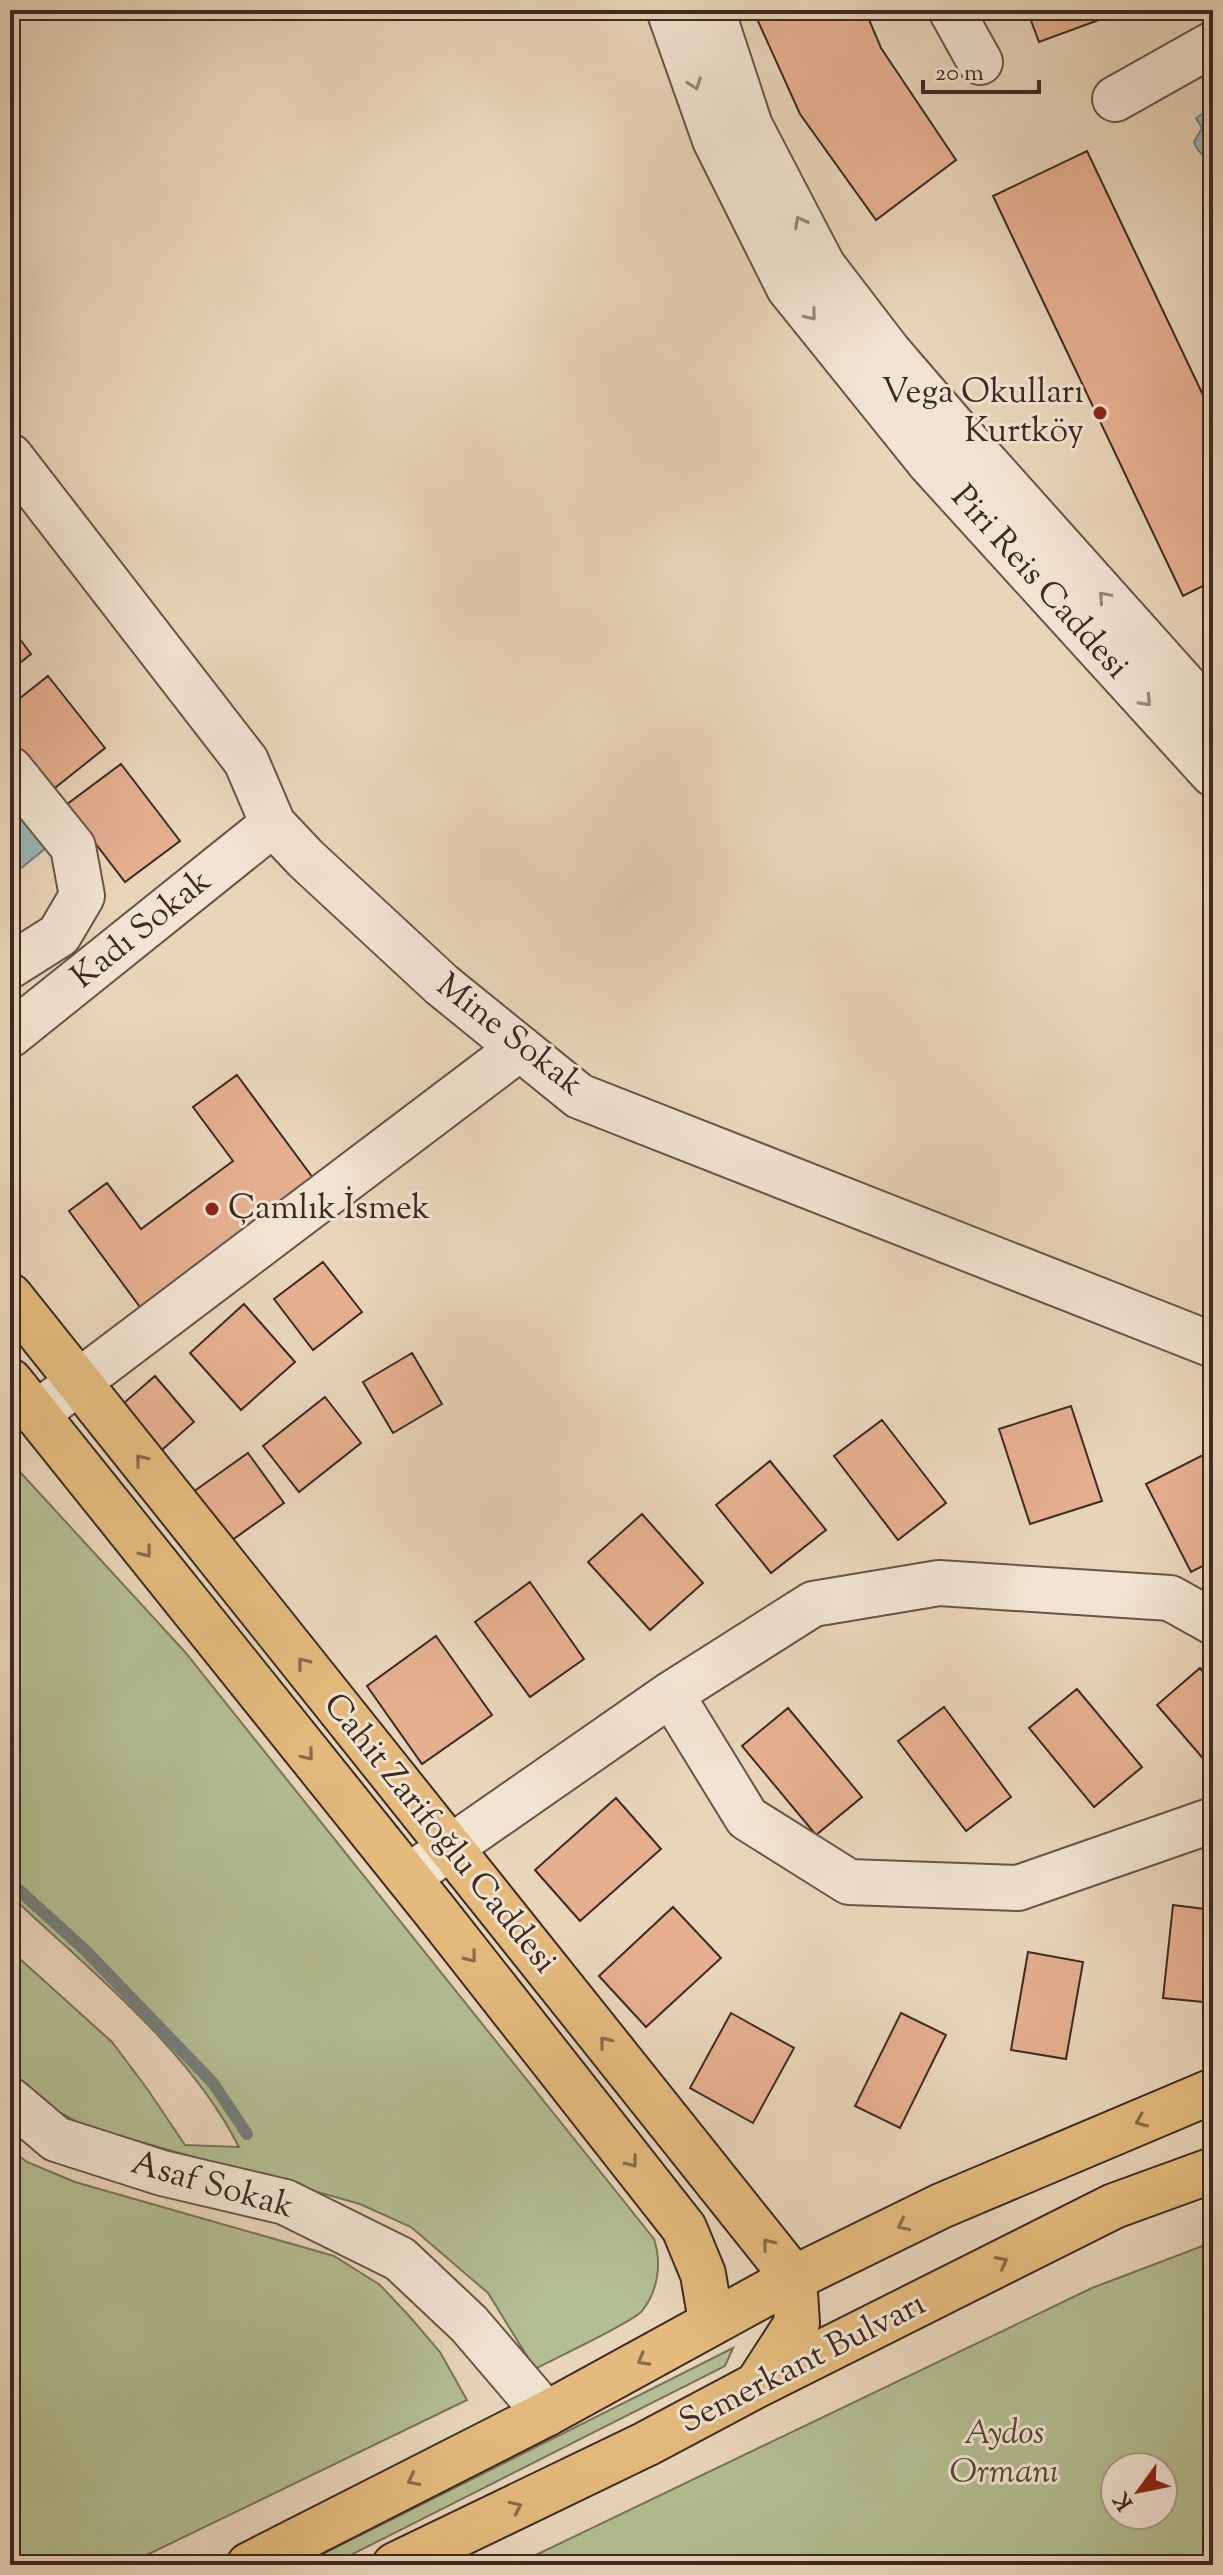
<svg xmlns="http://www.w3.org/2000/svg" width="1223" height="2575" viewBox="0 0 1223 2575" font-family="'Sorts Mill Goudy',serif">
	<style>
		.green { fill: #b3be92; stroke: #78745a; stroke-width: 2; fill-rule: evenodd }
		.water { fill: #9ab7b8; stroke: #747f7c; stroke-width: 2 }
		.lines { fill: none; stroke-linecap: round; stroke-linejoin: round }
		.stream { stroke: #747f7c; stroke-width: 12 }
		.building { fill: #e6b090; stroke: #3c2a23; stroke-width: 2 }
		.minor-casing { stroke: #675549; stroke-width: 48 }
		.major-casing { stroke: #3c2a23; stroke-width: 48 }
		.minor { stroke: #f1e4d2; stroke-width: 44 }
		.major { stroke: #e4bb7d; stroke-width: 44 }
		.oneway { stroke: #96877a }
		.oneway2 { stroke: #886b4c }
		.poi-dot { fill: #8f2418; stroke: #f1e4d2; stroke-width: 3 }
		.labels { text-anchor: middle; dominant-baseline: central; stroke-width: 6; stroke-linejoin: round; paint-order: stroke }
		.poi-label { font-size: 34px; fill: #3c2a23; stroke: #f1e4d2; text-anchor: end }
		.street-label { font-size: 34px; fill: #3c2a23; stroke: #f1e4d2 }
		.park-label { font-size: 34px; font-style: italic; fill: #544839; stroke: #f1e4d2 }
	</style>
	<rect width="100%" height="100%" fill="#e9d6ba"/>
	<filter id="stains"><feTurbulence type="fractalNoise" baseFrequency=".0025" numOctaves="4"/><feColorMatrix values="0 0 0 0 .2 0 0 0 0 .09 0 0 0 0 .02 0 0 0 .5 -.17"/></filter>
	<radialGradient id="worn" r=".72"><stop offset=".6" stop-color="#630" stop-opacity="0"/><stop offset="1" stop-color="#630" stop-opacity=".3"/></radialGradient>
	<path class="green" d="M 10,1461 L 185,1652 L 654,2239 C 662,2263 658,2291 642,2311 C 630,2324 555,2358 535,2369 L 488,2293 L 411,2227 L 360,2204 L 84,2126 L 42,2102 L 10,2076 L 10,1950 L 112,2042 L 148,2090 L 185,2145 L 239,2147 C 189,2048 89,1970 10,1895 Z
		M 10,2149 L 27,2162 L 75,2182 L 334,2256 L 380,2285 L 410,2317 L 440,2352 L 467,2400 L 126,2565 L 10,2565 Z
		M 1213,2242 L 1213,2565 L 515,2565 L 1092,2288 ZM 1115,2467 L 1163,2467 L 1163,2515 L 1115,2515 Z
		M 733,2348 L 725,2366 L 331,2565 L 301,2565 Z"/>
	<path class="water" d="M 1213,107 L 1213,157 C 1202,157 1198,152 1194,142 L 1202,128 L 1196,118 Z
		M 19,816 L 46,848 L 10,877 L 10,823 Z"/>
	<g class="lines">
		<path class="stream" d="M 10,1882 L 85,1950 L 213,2083 L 247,2134"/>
	</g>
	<path class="building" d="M 753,10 L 865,10 L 881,48 L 956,160 L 876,220 L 800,114 Z
		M 1027,10 L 1126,10 L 1039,42 Z
		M 1087,151 L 1213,416 L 1213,581 L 1183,596 L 993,196 Z
		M 10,626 L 31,654 L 10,671 Z
		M 48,676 L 105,748 L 51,791 L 10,738 L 10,706 Z
		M 121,764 L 180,841 L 125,882 L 66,805 Z
		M 237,1075 L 313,1178 L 140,1307 L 69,1211 L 107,1183 L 141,1229 L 233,1161 L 193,1107 Z
		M 323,1262 L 362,1312 L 313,1350 L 274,1299 Z
		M 244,1304 L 295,1362 L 241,1410 L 190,1353 Z
		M 412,1353 L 442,1404 L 393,1433 L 363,1382 Z
		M 155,1376 L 194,1422 L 156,1455 L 117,1409 Z
		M 325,1397 L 361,1443 L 299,1492 L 263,1446 Z
		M 1071,1406 L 1102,1501 L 1030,1524 L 999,1429 Z
		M 882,1420 L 946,1503 L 898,1540 L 834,1456 Z
		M 248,1453 L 284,1503 L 228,1543 L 193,1492 Z
		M 1203,1455 L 1213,1474 L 1213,1561 L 1191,1572 L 1146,1484 Z
		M 770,1461 L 826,1530 L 771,1573 L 716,1505 Z
		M 642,1514 L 703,1583 L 650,1630 L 588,1562 Z
		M 530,1582 L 584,1659 L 530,1697 L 475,1622 Z
		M 436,1636 L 492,1715 L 422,1764 L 367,1686 Z
		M 1200,1668 L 1213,1684 L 1213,1770 L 1157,1705 Z
		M 1077,1689 L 1142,1767 L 1094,1807 L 1029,1728 Z
		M 944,1707 L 1011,1797 L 966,1831 L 898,1741 Z
		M 788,1708 L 862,1797 L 816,1835 L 742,1746 Z
		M 616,1798 L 661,1849 L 580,1921 L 535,1870 Z
		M 1173,1905 L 1213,1910 L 1213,2003 L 1163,1998 Z
		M 673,1907 L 721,1958 L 646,2027 L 599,1976 Z
		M 1028,1952 L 1083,1962 L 1066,2059 L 1011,2050 Z
		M 731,2013 L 794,2048 L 753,2123 L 690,2088 Z
		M 901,2013 L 946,2035 L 900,2128 L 855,2106 Z"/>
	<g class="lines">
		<g class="minor-casing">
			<path id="minor" d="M 669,10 L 715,140 L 789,288 L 929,462 L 1213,774
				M 712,10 L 750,126 L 823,266 L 889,352 L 958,432 L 1213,717
				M 951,10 L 980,62
				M 1115,99 L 1213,44
				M 10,456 L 246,761 L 273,824 L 306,859 L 442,985 L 579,1096 L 1213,1345
				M 10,769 L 73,847 L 82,896 L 59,935 L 10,966
				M 10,1035 L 273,824
				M 36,1414 L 520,1048
				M 671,1694 L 747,1818 L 849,1882 L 1018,1888 L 1213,1820
				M 408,1877 L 671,1694 L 813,1604 L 939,1583 L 1170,1598 L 1213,1622
				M 10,2100 L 56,2139 L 162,2173 L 285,2202 L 400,2259 L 469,2324 L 546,2414"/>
		</g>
		<g class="major-casing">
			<path id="major" d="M 10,1296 L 794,2278 L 797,2323 L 757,2385
				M 10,1381 L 435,1911 L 684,2228 L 703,2274 L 711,2321
				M 249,2565 L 546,2414 L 794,2278 L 941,2206 L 1213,2091
				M 395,2565 L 646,2444 L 757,2385 L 1114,2206 L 1213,2170"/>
		</g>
		<use href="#minor" class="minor"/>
		<use href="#major" class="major"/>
	</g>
	<defs><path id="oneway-chevron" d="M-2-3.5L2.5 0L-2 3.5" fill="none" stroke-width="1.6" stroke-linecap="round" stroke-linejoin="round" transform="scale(2)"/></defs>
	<g class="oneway">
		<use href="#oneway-chevron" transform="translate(695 84) rotate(71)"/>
		<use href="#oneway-chevron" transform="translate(800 222) rotate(-118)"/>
		<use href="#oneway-chevron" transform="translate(811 315) rotate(51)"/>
		<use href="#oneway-chevron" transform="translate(1104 597) rotate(-132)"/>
		<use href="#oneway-chevron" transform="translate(1146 701) rotate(47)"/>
	</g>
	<g class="oneway2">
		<use href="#oneway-chevron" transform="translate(141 1460) rotate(-129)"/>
		<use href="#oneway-chevron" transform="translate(146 1552) rotate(52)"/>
		<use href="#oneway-chevron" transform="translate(303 1663) rotate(-128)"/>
		<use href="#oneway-chevron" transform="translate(308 1755) rotate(51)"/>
		<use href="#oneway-chevron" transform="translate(471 1957) rotate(52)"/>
		<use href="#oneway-chevron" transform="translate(605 2042) rotate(-129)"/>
		<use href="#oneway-chevron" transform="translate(1141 2121) rotate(157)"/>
		<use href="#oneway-chevron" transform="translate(632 2162) rotate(52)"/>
		<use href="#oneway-chevron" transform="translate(903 2225) rotate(154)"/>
		<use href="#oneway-chevron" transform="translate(768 2244) rotate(-129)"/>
		<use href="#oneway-chevron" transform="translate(1002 2262) rotate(-27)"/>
		<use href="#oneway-chevron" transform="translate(643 2360) rotate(150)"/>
		<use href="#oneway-chevron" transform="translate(413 2480) rotate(153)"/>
		<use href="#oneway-chevron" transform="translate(516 2507) rotate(-26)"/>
	</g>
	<g class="poi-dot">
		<circle cx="1100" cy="413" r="8"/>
		<circle cx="212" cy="1209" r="8"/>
	</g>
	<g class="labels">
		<g class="poi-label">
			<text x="1084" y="393">Vega Okulları<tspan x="1084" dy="39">Kurtköy</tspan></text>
			<text x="228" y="1209" text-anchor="start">Çamlık İsmek</text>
		</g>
		<g class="street-label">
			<text transform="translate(1039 583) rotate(48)">Piri Reis Caddesi</text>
			<text transform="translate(142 930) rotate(-39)">Kadı Sokak</text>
			<text transform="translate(509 1036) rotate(38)">Mine Sokak</text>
			<text transform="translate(439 1834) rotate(51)">Cahit Zarifoğlu Caddesi</text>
			<text transform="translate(212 2186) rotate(16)">Asaf Sokak</text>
			<text transform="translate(803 2364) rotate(-27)">Semerkant Bulvarı</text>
		</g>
		<g class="park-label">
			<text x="1004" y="2434">Aydos<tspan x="1004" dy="39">Ormanı</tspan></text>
		</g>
	</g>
	<rect width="1223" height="2575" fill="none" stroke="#e9d6ba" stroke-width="40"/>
	<rect x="12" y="12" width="1199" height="2551" fill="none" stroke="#3c2a23" stroke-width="4"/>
	<rect x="20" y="20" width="1183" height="2535" fill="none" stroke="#3c2a23" stroke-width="2"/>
	<g transform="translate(1139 2491) rotate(237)"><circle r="38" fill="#f1e4d2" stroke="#a99a8c" stroke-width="2"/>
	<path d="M0-6L14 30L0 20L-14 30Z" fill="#8f2418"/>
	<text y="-12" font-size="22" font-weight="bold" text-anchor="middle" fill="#3c2a23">K</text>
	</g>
	<path d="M923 80v12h116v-12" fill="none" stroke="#3c2a23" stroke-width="4"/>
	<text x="935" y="80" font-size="24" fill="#3c2a23" stroke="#f1e4d2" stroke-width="6" paint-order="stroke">20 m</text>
	<rect width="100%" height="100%" filter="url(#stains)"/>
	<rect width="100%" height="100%" fill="url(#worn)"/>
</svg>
